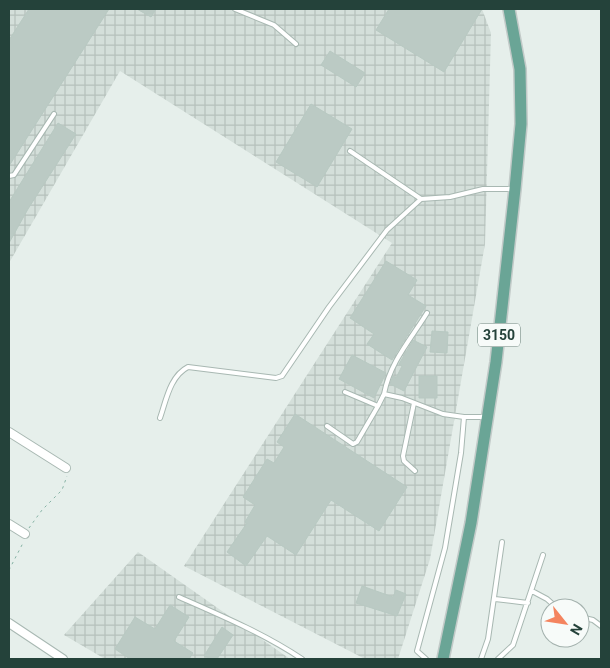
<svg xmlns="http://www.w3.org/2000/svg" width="610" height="668" viewBox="0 0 610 668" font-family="Roboto,sans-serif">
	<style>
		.industrial { fill: url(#industrial-grid) }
		.building { fill: #bbcac4; stroke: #b8c9c2 }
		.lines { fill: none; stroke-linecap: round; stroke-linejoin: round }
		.service-casing { stroke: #a8b8b2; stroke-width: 6 }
		.minor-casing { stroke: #a8b8b2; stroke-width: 10 }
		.primary-casing { stroke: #c2cac8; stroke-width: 14 }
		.path { stroke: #86b3a5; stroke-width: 1; stroke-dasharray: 2.5 4; stroke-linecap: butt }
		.service { stroke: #fff; stroke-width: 4 }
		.minor { stroke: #fff; stroke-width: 8 }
		.primary { stroke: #6aa596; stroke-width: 11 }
		.labels { text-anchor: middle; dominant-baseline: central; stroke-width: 4; stroke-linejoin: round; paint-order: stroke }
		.shield { fill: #f7fbf9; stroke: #637a73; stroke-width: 1 }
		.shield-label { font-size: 14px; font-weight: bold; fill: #24423a }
	</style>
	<defs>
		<pattern id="industrial-grid" width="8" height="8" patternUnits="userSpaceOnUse" patternTransform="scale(1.25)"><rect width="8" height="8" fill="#d4dfda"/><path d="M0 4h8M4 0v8" fill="none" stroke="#b6c1bc"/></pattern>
	</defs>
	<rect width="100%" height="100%" fill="#e6efeb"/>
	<path class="industrial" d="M 9,9 L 482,9 L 491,33 L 485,244 L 430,559 L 398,659 L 365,659 L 184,566 L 392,243 L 120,71 L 9,263 Z
		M 138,552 L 290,659 L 105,659 L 64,635 Z"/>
	<path class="building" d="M 29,9 L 109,9 L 9,166 L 9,40 Z
		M 137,9 L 156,9 L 151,17 Z
		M 389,9 L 482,9 L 444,72 L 376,30 Z
		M 330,51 L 365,73 L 356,87 L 321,65 Z
		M 311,104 L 352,129 L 317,187 L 276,162 Z
		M 58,123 L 76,134 L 28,209 L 9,243 L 9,202 Z
		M 386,261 L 417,280 L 408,295 L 426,306 L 392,360 L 367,344 L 374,334 L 350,318 Z
		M 432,331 L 448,332 L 447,353 L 430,352 Z
		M 413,340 L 427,347 L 404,391 L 390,384 L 393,376 L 396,378 L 402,366 L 399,364 Z
		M 352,355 L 386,373 L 374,398 L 339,379 Z
		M 419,376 L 437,376 L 437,398 L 419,398 Z
		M 295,414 L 407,487 L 379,531 L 331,500 L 296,555 L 267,536 L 246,566 L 227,552 L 247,523 L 245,522 L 255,505 L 243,497 L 267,459 L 274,463 L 284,447 L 277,442 Z
		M 362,586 L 393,597 L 396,590 L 406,594 L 397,616 L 356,603 Z
		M 170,605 L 189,617 L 174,641 L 193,653 L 189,659 L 130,659 L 115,649 L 135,617 L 155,629 Z
		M 222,627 L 233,635 L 217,659 L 210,659 L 204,656 Z"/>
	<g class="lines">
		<g class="service-casing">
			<path id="service" d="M 235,9 L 274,25 L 296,44
				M 350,151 L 421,199 L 450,197 L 483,189 L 513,189
				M 9,176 L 14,175 L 54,114
				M 345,392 L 378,406 L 384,394 L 402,398 L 443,414 L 464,417 L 485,417
				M 384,394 C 390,362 411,339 427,313
				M 414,403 L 403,456 L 404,461 L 415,471
				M 160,418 C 166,401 170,376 188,367 L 276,378 L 282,376 L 329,307 L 387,230 L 421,199
				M 327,426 L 353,444 L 357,442 L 378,406
				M 532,591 L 547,599 L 557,608
				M 179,597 C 220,615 265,634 302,659
				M 495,599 L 528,603
				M 580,617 L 593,620 L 601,626
				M 426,659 L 417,651 L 445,548 L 461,453 L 464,417
				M 481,659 L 488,639 L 502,542
				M 498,659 L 513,645 L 543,555"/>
		</g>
		<g class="minor-casing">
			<path id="minor" d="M 9,432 L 66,468
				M 9,524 L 25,534
				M 9,623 L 63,659"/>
		</g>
		<g class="primary-casing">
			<path id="primary" d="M 443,659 L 471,523 L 496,362 L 515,189 L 521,124 L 520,69 L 509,9"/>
		</g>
		<path class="path" d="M 29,528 L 42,510 L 62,490 L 67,476
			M 9,570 L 23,543"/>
		<use href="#service" class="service"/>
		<use href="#minor" class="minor"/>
		<use href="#primary" class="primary"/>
	</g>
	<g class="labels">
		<rect class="shield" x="478" y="323.5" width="42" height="23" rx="4"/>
		<g class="shield-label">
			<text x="499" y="335">3150</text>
		</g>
	</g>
	<rect width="610" height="668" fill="none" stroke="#24423a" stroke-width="20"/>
	<g transform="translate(565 623) rotate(120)"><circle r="24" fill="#f7fbf9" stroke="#a3b1ad"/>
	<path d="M0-4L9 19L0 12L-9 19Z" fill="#f4845f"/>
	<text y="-8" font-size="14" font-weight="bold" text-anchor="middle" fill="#24423a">N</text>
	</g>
</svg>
